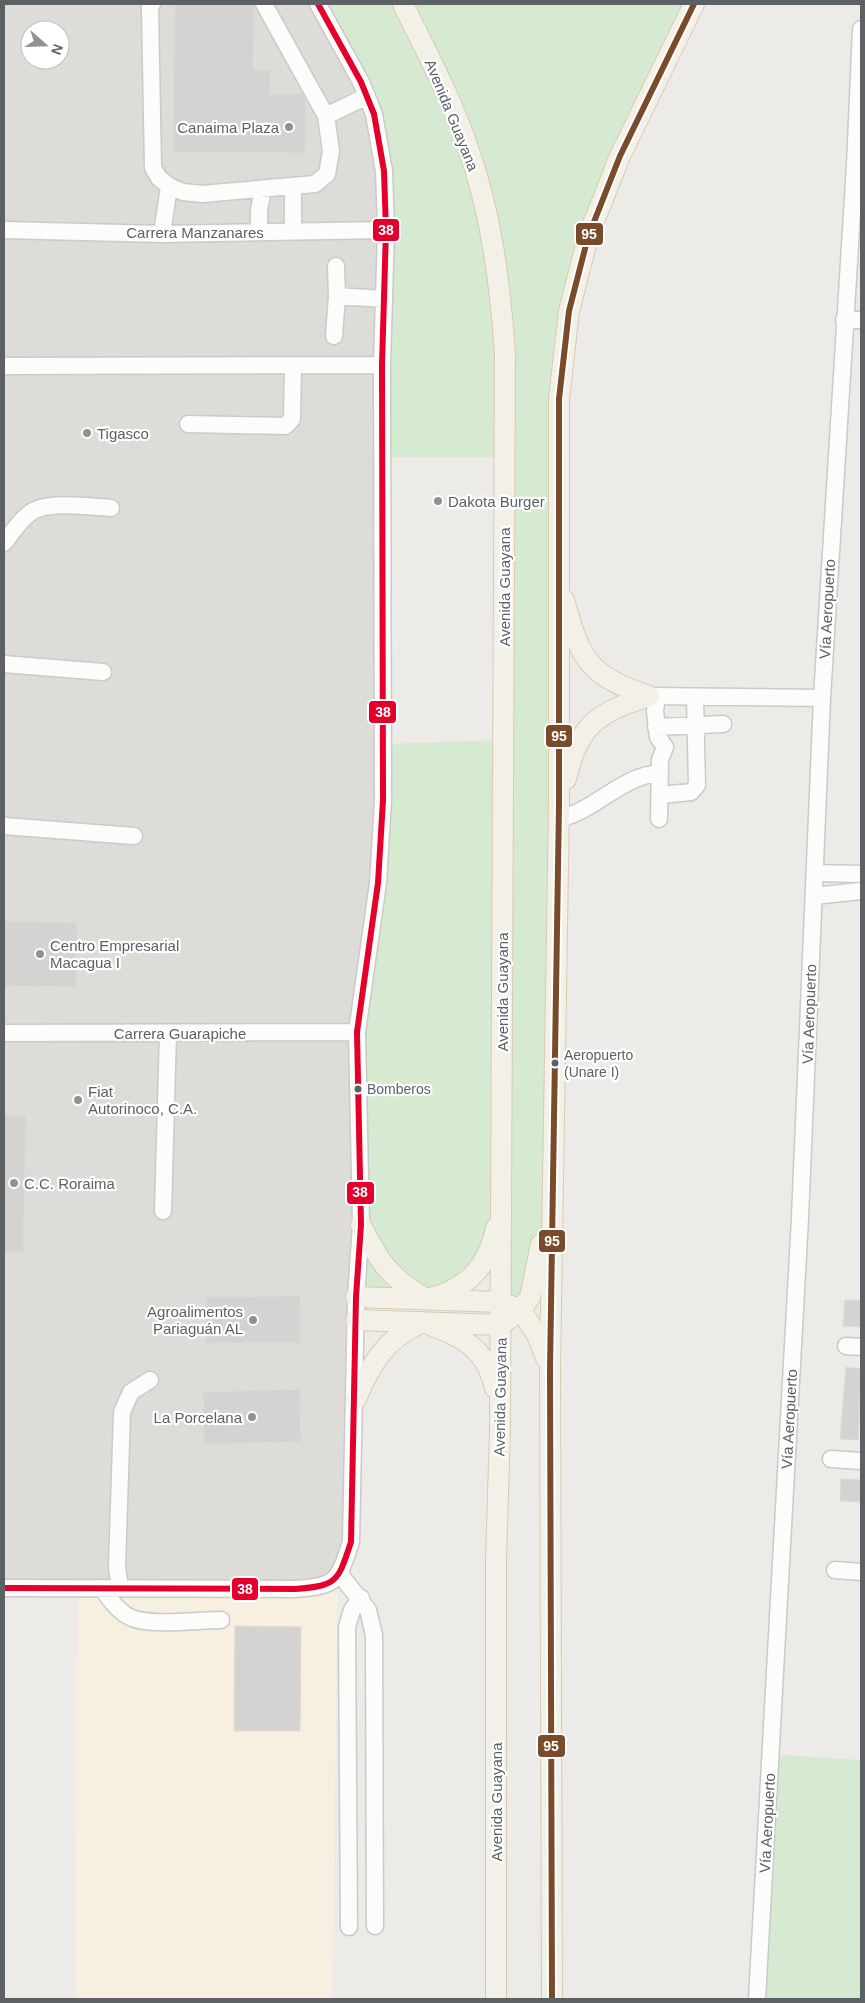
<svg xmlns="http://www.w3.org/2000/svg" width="865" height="2003" viewBox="0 0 865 2003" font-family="Arial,sans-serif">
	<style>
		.commercial { fill: #f7f0e0 }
		.industrial { fill: #dedcd8; fill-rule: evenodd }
		.green { fill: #d5ead0 }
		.building { fill: #d4d3d1; stroke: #dcdad6 }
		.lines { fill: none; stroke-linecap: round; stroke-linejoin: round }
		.minor-casing { stroke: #c9cac9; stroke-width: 19 }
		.major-casing { stroke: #d7cbb3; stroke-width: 22 }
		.minor { stroke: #fcfcfb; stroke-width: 16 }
		.major { stroke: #f3f0e8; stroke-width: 20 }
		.bus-1-casing { stroke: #fff; stroke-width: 10 }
		.bus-2-casing { stroke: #fff; stroke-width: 10 }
		.bus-1 { stroke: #e4002b; stroke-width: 6 }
		.bus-2 { stroke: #7a4b2a; stroke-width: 6 }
		.poi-dot { fill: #8f9193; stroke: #fff; stroke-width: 2 }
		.bus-dot { fill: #5c6166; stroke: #fff; stroke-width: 2 }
		.labels { text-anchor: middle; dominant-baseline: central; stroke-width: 4.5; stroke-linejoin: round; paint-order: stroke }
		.bus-label { font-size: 14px; fill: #5c6166; stroke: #fff; text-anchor: start }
		.street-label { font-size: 15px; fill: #5c6166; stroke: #fff }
		.poi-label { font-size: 15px; fill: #5c6166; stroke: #fff; text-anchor: start }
		.line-badge { stroke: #fff; stroke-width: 2 }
		.badge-label { font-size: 14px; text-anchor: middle; font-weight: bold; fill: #fff }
	</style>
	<rect width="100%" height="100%" fill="#edebe7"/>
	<path class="commercial" d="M 338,1576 L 332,1999 L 76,1999 L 77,1588 Z"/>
	<path class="industrial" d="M 4,4 L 317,4 L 380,140 L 383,801 L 351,1542 L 323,1587 L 4,1588 ZM 30,30 L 60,30 L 60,60 L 30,60 Z"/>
	<path class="green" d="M 317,4 L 694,4 L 674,45 L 569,311 L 552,1166 L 538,1264 L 530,1297 L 501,1302 L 501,1206 L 460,1288 L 356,1297 L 356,1033 L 383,744 L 503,740 L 505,457 L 382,457 L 380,140 Z
		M 770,1754 L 861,1760 L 861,1999 L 757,1999 Z"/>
	<path class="building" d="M 175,4 L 254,4 L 253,70 L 270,70 L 270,94 L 302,94 L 306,100 L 305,153 L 173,152 Z
		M 4,921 L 77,923 L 76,987 L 4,986 Z
		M 4,1115 L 26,1115 L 23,1252 L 4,1252 Z
		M 300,1296 L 300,1343 L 206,1343 L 206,1297 Z
		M 845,1300 L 861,1301 L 861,1327 L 843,1326 Z
		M 846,1367 L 861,1369 L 858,1440 L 840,1439 Z
		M 300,1389 L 301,1442 L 204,1444 L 203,1392 Z
		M 841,1479 L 861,1480 L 861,1502 L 840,1501 Z
		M 235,1626 L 301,1627 L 300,1731 L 234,1731 Z"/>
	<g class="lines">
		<g class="minor-casing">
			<path id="minor" d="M 152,4 L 150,8 L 153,168 L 159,178 L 169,186 L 183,192 L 202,194 L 315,184 L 327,174 L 331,151 L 326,116 L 264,4
				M 326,116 L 367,96
				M 4,230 L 162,234 L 386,230
				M 293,231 L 293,186
				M 259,232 L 259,210 L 263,189
				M 162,234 L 169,186
				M 336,266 L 337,296 L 384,299
				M 844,320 L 861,320
				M 334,336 L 337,296
				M 4,366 L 382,365
				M 188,424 L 285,426 L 292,419 L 293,365
				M 4,543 C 13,532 20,519 33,511 C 50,501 92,507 111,508
				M 4,664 L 103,672
				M 649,696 L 822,698
				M 657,697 L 655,711 L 658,737 L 665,747 L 660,760 L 659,819
				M 656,727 L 723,724
				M 660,795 L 691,792 L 697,785 L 695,698
				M 558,819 C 596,811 620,776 660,773
				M 4,826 L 134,836
				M 815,873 L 861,874
				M 814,896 L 861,891
				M 4,1033 L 357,1032
				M 163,1211 L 168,1033
				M 846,1346 L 861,1347
				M 831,1459 L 861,1461
				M 835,1570 L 861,1572
				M 339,1573 L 368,1610 L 374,1635 L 375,1926
				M 4,1588 L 295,1589 C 338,1586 338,1581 351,1542 L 356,1297 L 361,1225 L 357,1032 L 378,883 L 383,800 L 382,365 L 386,230 L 384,171 L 374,114 L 361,82 L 318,4
				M 102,1588 C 109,1599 119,1613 132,1618 C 150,1626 199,1620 221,1620
				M 120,1588 L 117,1567 L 122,1412 L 131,1392 L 150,1380
				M 349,1927 L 347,1627 L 352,1610 L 361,1598
				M 757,1999 L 800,1218 L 822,698 L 855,165 L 861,29"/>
		</g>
		<g class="major-casing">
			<path id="major" d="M 403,4 C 425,49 449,94 466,142 C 491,210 500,282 505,354 L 500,1430 L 496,1560 L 496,1999
				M 564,600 C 581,660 587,675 649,696
				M 566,779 C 579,724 597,713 649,696
				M 361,1225 C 379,1262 390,1278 426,1299 C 465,1291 488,1268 496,1228
				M 356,1297 L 501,1302 L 521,1310 L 537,1335 L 546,1358
				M 356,1320 L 501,1325 L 521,1310 L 530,1297 L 541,1244
				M 356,1399 C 371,1363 386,1338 423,1322 C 461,1337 485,1345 495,1388
				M 552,1999 L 550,1369 L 559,805 L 559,399 L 569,311 L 588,237 L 620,156 L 694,4"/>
		</g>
		<use href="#minor" class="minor"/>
		<use href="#major" class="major"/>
		<g class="bus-1-casing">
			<path id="bus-1" d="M 4,1588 L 295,1589 C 338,1586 338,1581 351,1542 L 356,1297 L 361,1225 L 357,1032 L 378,883 L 383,800 L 382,365 L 386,230 L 384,171 L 374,114 L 361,82 L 318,4"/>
		</g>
		<g class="bus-2-casing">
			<path id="bus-2" d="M 552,1999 L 550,1369 L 559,805 L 559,399 L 569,311 L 588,237 L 620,156 L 694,4"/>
		</g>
		<use href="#bus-1" class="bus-1"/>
		<use href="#bus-2" class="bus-2"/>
	</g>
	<g class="poi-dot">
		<circle cx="289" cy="127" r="5"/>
		<circle cx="87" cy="433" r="5"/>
		<circle cx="438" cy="501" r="5"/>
		<circle cx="40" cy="954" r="5"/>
		<circle cx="78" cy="1100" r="5"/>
		<circle cx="14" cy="1183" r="5"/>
		<circle cx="253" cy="1320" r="5"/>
		<circle cx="252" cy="1417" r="5"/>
	</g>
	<g class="bus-dot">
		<circle cx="555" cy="1063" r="4.5"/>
		<circle cx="358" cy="1089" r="4.5"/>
	</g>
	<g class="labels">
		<g class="bus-label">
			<text x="564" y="1055">Aeropuerto<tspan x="564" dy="17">(Unare I)</tspan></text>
			<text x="367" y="1089">Bomberos</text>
		</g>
		<g class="street-label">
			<text transform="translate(452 115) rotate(68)">Avenida Guayana</text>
			<text x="195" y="232">Carrera Manzanares</text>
			<text transform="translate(504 587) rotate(-90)">Avenida Guayana</text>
			<text transform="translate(827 609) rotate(-87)">Vía Aeropuerto</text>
			<text transform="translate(502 992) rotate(-90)">Avenida Guayana</text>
			<text transform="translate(809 1014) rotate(-88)">Vía Aeropuerto</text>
			<text x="180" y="1033">Carrera Guarapiche</text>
			<text transform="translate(500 1397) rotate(-89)">Avenida Guayana</text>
			<text transform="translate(789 1419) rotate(-87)">Vía Aeropuerto</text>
			<text transform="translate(496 1802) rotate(-90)">Avenida Guayana</text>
			<text transform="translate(767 1823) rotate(-87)">Vía Aeropuerto</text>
		</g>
		<g class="poi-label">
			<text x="279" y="127" text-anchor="end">Canaima Plaza</text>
			<text x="97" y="433">Tigasco</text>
			<text x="448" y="501">Dakota Burger</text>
			<text x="50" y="945">Centro Empresarial<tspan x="50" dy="17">Macagua I</tspan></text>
			<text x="88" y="1091">Fiat<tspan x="88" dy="17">Autorinoco, C.A.</tspan></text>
			<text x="24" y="1183">C.C. Roraima</text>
			<text x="243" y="1311" text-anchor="end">Agroalimentos<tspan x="243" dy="17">Pariaguán AL</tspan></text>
			<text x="242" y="1417" text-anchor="end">La Porcelana</text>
		</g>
	</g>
	<g class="line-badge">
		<rect x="372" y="218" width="28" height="24" rx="5" fill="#e4002b"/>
		<rect x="575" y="222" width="29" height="24" rx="5" fill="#7a4b2a"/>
		<rect x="368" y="700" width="29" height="24" rx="5" fill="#e4002b"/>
		<rect x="545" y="724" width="28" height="24" rx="5" fill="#7a4b2a"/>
		<rect x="346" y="1181" width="29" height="24" rx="5" fill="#e4002b"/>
		<rect x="538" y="1229" width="28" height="24" rx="5" fill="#7a4b2a"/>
		<rect x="231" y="1577" width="28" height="24" rx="5" fill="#e4002b"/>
		<rect x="537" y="1734" width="29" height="24" rx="5" fill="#7a4b2a"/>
	</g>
	<g class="badge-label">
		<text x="386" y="235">38</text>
		<text x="589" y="239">95</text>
		<text x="383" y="717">38</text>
		<text x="559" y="741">95</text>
		<text x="360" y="1197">38</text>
		<text x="552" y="1246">95</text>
		<text x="245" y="1594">38</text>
		<text x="551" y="1751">95</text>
	</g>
	<rect width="865" height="2003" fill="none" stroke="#5c6166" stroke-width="10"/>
	<g transform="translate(45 45) rotate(110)"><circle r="24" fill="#ffffff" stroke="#bec0c2"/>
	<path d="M0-4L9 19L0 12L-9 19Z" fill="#8f9193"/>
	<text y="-8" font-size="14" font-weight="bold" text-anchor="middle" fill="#5c6166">N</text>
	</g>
</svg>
